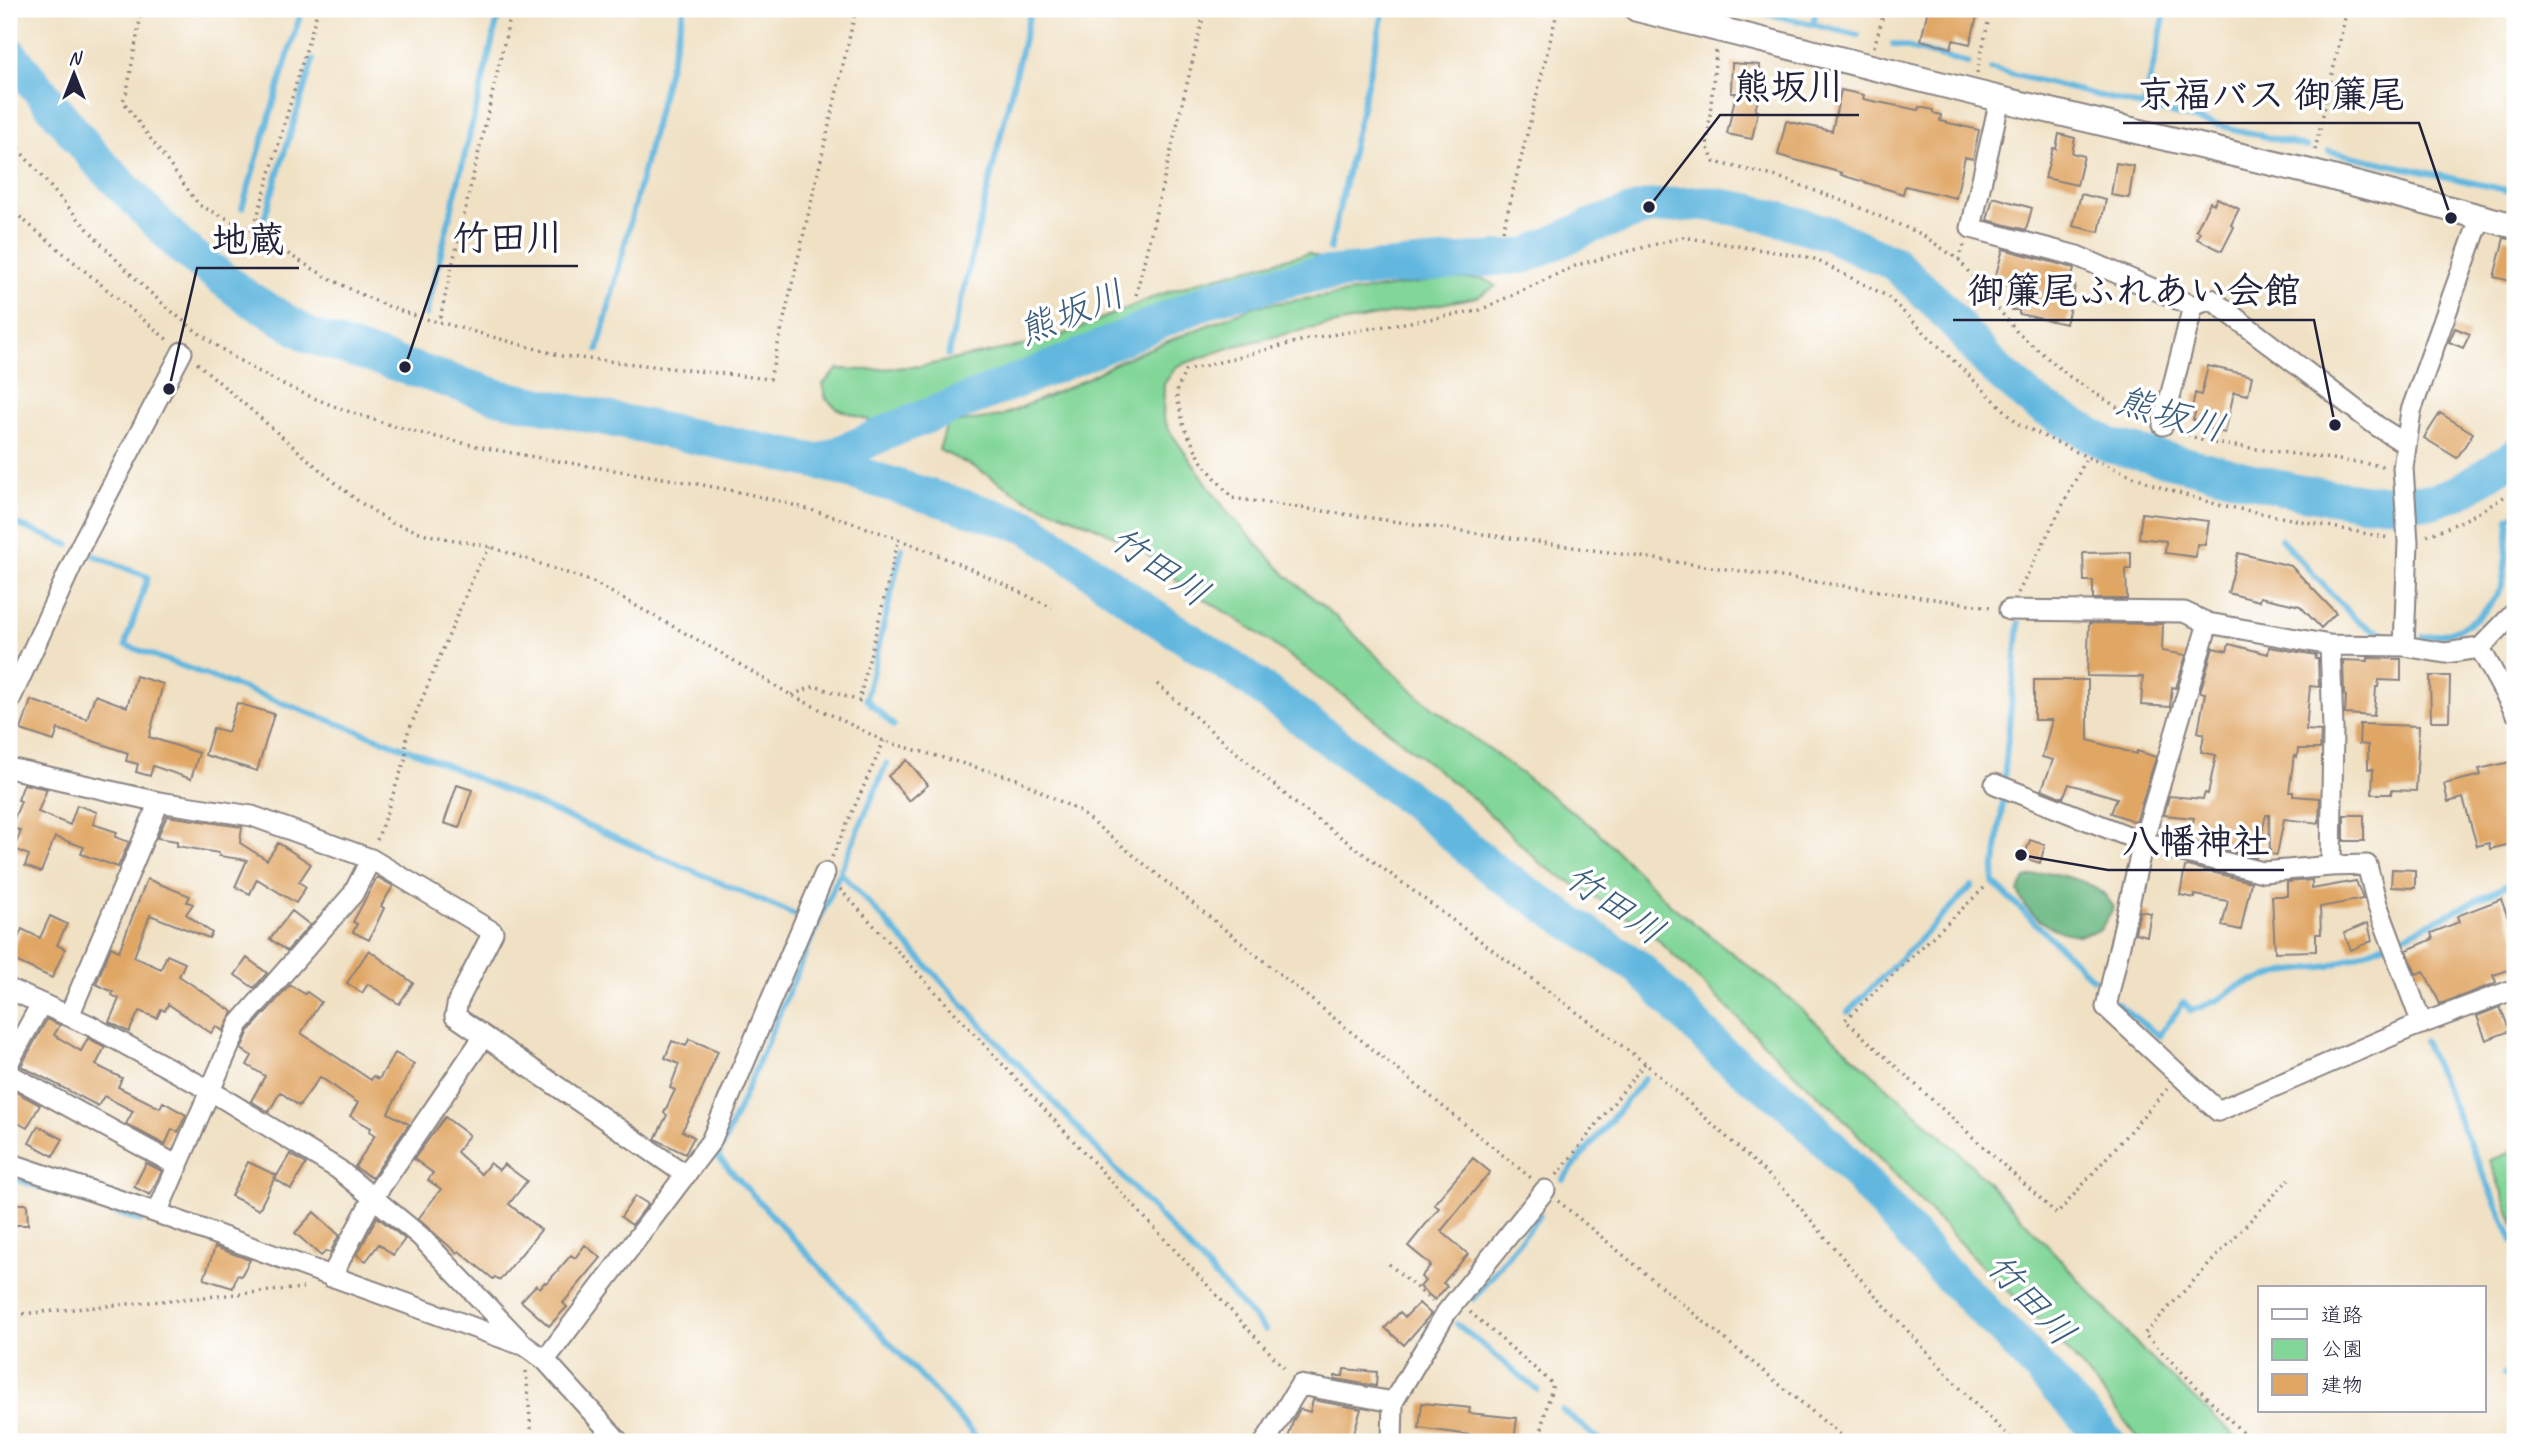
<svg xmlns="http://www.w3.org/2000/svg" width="2524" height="1451" viewBox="0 0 2524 1451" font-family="Caveat,'Klee One',sans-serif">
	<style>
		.green { fill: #81d698; stroke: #527c6a; stroke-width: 2 }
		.forest { fill: #68b780; stroke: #456c5e; stroke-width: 2 }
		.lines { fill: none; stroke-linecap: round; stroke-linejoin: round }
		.stream { stroke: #62b7df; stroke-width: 6 }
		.river { stroke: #62b7df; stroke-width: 35 }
		.building { fill: #e0a663 }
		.minor-casing { stroke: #898280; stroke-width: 23 }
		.major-casing { stroke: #898280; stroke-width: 28 }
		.path { stroke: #898280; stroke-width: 3.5; stroke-dasharray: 2 5; stroke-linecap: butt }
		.minor { stroke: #fff; stroke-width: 19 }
		.major { stroke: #fff; stroke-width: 24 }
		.labels { text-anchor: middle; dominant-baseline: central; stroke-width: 7; stroke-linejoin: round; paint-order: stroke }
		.water-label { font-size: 37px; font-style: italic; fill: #3c5e7d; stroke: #fff }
		.leader { fill: none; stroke: #22223b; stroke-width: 2.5 }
		.callout-dot { fill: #22223b; stroke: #fff; stroke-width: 2.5 }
		.callout-label { font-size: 37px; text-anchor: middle; font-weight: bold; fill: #22223b; stroke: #fff; stroke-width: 7; stroke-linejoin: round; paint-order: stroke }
	</style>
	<rect width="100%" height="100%" fill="#fff"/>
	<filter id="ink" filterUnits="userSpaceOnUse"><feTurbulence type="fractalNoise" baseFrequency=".0143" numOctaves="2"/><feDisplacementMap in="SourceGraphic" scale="14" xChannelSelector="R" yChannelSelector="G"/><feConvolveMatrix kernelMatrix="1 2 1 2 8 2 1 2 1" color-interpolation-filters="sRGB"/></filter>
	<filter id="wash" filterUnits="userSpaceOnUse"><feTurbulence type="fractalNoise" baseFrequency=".00686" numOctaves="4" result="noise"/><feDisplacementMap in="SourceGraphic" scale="28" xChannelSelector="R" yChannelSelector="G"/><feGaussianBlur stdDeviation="1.57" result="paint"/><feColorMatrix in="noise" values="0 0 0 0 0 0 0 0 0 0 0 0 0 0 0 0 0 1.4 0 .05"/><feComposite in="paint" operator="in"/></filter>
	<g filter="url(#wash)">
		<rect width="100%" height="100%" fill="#f0e1c4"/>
		<path class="green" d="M 1308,253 L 1323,259 L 1319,265 L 1300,273 L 1247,281 L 1173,305 L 1042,361 L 972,385 L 896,419 L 876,423 L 838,409 L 826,399 L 823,384 L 838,369 L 864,370 L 922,366 L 1050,340 L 1159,295 L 1204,280 Z
			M 1447,279 L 1484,279 L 1496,286 L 1477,297 L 1298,331 L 1235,346 L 1177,366 L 1164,384 L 1163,417 L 1169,430 L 1228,513 L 1286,575 L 1337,618 L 1418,696 L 1595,829 L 1671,905 L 1788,997 L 1960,1153 L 2063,1262 L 2145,1353 L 2241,1442 L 2141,1442 C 2096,1382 2048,1323 1990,1275 L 1833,1108 L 1799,1078 L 1646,928 L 1542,865 L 1475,800 L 1356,705 L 1255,631 L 1184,586 L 1140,548 L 1091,525 L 1026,499 L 978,469 L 939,450 L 947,424 L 1001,416 L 1076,384 L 1124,359 L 1255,306 Z
			M 2515,1151 L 2515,1228 L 2490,1160 Z"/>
		<path class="forest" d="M 2047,872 C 2076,879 2096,881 2114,907 L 2100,930 C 2093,932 2085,935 2078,935 C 2053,933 2025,915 2018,891 L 2025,878 Z"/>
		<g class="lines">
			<path class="stream" d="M 1748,9 L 1858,35
				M 1813,24 L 1816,9
				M 1893,44 L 1968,63
				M 1991,69 L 2307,147
				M 2144,107 L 2166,9
				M 2329,151 L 2515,192
				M 242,208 L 302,9
				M 257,226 L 264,219 L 313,60
				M 1330,249 L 1384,9
				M 426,315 L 500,9
				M 598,350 L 684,9
				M 948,355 L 1031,9
				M 9,521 L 69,545
				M 2281,539 L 2353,617 L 2371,629 L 2384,633
				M 93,555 L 148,577 L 125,645 L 418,753 L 795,915
				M 2423,637 C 2455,635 2484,620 2500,590 C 2506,578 2508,534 2509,518 L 2515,514
				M 894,726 L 866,699 L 902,548
				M 887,763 L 840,872 L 1265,1330
				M 2004,779 L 2019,623
				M 2004,794 L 1993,882 L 2093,979
				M 840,872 L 718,1157 L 981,1442
				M 2116,1003 L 2159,1036 L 2184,1002 L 2191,1011 L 2220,999 L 2238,986 L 2284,972 L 2330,966 L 2400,938 L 2515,881
				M 1848,1012 L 1972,886
				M 2424,1041 L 2513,1241 L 2515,1240
				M 9,1177 L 141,1221
				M 1563,1179 L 1645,1078
				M 1474,1299 L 1540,1215
				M 1457,1324 L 1537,1390
				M 2515,1372 L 2504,1374 L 2515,1385
				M 1562,1410 L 1602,1442"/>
			<path class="river" d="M 9,53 L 94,157 L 181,247 L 245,296 L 310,336 L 500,397 L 819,462 L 1029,527 L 1157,619 L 1242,674 L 1422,808 L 1497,873 L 1638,967 L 1723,1054 L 1792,1106 L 1847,1163 L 1940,1267 L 2007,1334 L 2108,1442
				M 819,462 L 897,428 L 1088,353 L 1217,297 L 1310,275 L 1525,256 L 1591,226 L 1649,207 L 1702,203 L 1751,211 L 1825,232 L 1895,264 L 1939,305 L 1996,370 L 2037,404 L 2111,446 L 2299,492 L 2366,502 L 2434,501 L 2459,492 L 2515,456"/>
		</g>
		<g id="blocks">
			<path class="building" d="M 1928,9 L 1979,9 L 1970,44 L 1953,40 L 1951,48 L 1921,40 Z
				M 1732,63 L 1760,65 L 1759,95 L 1755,111 L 1758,111 L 1752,139 L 1727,134 L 1736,93 L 1731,93 Z
				M 1841,90 L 1864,95 L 1863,99 L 1918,110 L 1919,107 L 1933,110 L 1933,113 L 1941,115 L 1940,121 L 1979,130 L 1973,159 L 1965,157 L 1956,198 L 1905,186 L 1903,194 L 1841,175 L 1842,173 L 1778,155 L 1786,121 L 1832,131 Z
				M 2059,134 L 2075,138 L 2072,153 L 2084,156 L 2077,185 L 2045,178 L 2053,148 L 2056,149 Z
				M 2116,163 L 2134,166 L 2129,198 L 2111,195 Z
				M 2081,194 L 2106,200 L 2099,232 L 2073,226 Z
				M 1993,197 L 2032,208 L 2026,230 L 1987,220 Z
				M 2217,198 L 2239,209 L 2231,225 L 2234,227 L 2222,251 L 2197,239 L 2200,232 L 2196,230 L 2210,202 L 2214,204 Z
				M 2504,238 L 2515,240 L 2515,282 L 2494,277 Z
				M 2003,249 L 2074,268 L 2070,285 L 2075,286 L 2066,324 L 2019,314 L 2019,310 L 2011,310 L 2013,287 L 1994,282 Z
				M 2455,328 L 2470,334 L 2463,348 L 2449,342 Z
				M 2208,366 L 2252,376 L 2248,395 L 2234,392 L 2225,433 L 2206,428 L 2207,423 L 2193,420 L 2196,410 L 2192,409 L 2195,393 L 2201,395 Z
				M 2440,413 L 2473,433 L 2457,458 L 2424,438 Z
				M 2142,513 L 2209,521 L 2205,545 L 2197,544 L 2196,557 L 2165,553 L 2166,541 L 2139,538 Z
				M 2131,552 L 2131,569 L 2126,569 L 2127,599 L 2093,599 L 2093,581 L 2084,581 L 2083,553 Z
				M 2238,553 L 2291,566 L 2336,613 L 2321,628 L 2300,606 L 2260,597 L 2259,601 L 2228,593 Z
				M 2089,623 L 2163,624 L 2162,651 L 2186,655 L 2176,688 L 2172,687 L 2170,707 L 2141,705 L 2143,677 L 2087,676 Z
				M 2229,644 L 2268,654 L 2269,647 L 2316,655 L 2315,659 L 2318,659 L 2319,687 L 2310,686 L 2306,730 L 2321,731 L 2320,749 L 2298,749 L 2297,757 L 2294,756 L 2289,792 L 2293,792 L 2293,796 L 2320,798 L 2319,823 L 2284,819 L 2277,855 L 2270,854 L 2269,815 L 2266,815 L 2256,858 L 2194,842 L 2196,836 L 2190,834 L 2194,818 L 2164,815 L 2169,796 L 2203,799 L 2205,793 L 2208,794 L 2216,755 L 2201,752 L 2204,734 L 2198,732 L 2205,693 L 2200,692 L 2213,648 L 2227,651 Z
				M 2368,658 L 2401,659 L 2401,681 L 2379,680 L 2378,687 L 2376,687 L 2374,716 L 2345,714 L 2346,696 L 2344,695 L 2343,660 L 2368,661 Z
				M 136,676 L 163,684 L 149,737 L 199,753 L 191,779 L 153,766 L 150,776 L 136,772 L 138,764 L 126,761 L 128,753 L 58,729 L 54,741 L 21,730 L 31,700 L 87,719 L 95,695 L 127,707 Z
				M 2430,676 L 2450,676 L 2449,721 L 2431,721 Z
				M 2034,680 L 2088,680 L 2088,740 L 2136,754 L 2137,751 L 2156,757 L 2136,822 L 2111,813 L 2117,798 L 2069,784 L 2063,798 L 2042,789 L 2053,760 L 2042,757 L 2052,720 L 2034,720 Z
				M 237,703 L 274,714 L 257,771 L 205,755 L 213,728 L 228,732 Z
				M 2360,724 L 2419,726 L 2416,791 L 2391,790 L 2391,794 L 2372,794 L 2373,769 L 2368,769 L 2368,745 L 2359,744 Z
				M 907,760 L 928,785 L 909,801 L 888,776 Z
				M 2515,761 L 2515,843 L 2490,849 L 2489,843 L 2477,846 L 2463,798 L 2448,802 L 2444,784 L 2481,775 L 2479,769 Z
				M 24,784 L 47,789 L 38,812 L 70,825 L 77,805 L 97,812 L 93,824 L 117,832 L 115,837 L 129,842 L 118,867 L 81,854 L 84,847 L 55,837 L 41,872 L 25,866 L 29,855 L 14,849 L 21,831 L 11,827 L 21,801 L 18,800 Z
				M 457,785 L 472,790 L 459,828 L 444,823 Z
				M 2344,815 L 2364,815 L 2364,841 L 2344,841 Z
				M 167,816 L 242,827 L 240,843 L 267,860 L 278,843 L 311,864 L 299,882 L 306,887 L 296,903 L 257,879 L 250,894 L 235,887 L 247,860 L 219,856 L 219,853 L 177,846 L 177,841 L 157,838 Z
				M 2030,840 L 2045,845 L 2040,863 L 2024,858 Z
				M 2188,866 L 2251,882 L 2241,930 L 2222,926 L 2228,901 L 2195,895 L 2195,898 L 2180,895 L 2185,867 Z
				M 2392,869 L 2415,870 L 2415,888 L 2391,887 Z
				M 377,877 L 393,886 L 381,906 L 384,908 L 369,940 L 353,932 L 357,924 L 353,922 Z
				M 147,879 L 190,896 L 187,902 L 193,904 L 186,914 L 212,933 L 209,938 L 150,915 L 134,957 L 161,969 L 167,955 L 185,963 L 179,976 L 233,1012 L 223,1031 L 216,1026 L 211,1033 L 168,1004 L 165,1011 L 161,1009 L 157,1018 L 139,1011 L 129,1032 L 109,1022 L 119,999 L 112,995 L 113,992 L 96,984 L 111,947 L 119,951 Z
				M 2312,880 L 2312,889 L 2356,881 L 2363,899 L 2320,907 L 2321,934 L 2316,934 L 2316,951 L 2275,952 L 2272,896 L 2287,896 L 2287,882 Z
				M 2501,899 L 2515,937 L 2515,968 L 2493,975 L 2496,982 L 2491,985 L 2440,1004 L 2424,971 L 2416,974 L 2407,950 L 2433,939 L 2431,933 L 2459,922 L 2457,916 Z
				M 292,911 L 310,925 L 287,951 L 270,939 Z
				M 2140,911 L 2151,913 L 2147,936 L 2135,933 Z
				M 50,916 L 67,924 L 57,945 L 65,949 L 52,978 L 9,958 L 22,929 L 40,938 Z
				M 2368,923 L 2372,941 L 2351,950 L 2344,933 Z
				M 369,950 L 413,983 L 399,1004 L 368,984 L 362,993 L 347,983 Z
				M 247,958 L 267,973 L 254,988 L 235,975 Z
				M 290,985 L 305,994 L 307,992 L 321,1002 L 301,1033 L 371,1080 L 373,1076 L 379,1079 L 395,1053 L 414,1064 L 388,1113 L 409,1124 L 372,1178 L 355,1167 L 375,1135 L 369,1132 L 371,1128 L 350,1116 L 358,1103 L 320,1077 L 299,1106 L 280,1092 L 269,1112 L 251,1101 L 265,1076 L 247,1065 L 252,1056 L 241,1049 L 249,1031 Z
				M 2500,1007 L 2510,1031 L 2486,1040 L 2477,1016 Z
				M 47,1019 L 60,1025 L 54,1035 L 81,1051 L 88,1038 L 105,1047 L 96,1065 L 122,1078 L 118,1087 L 160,1108 L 163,1102 L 186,1115 L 178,1132 L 172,1129 L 165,1145 L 126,1124 L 133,1111 L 104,1096 L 98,1106 L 21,1066 Z
				M 689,1039 L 718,1051 L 696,1104 L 682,1131 L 694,1137 L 685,1154 L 655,1139 L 667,1115 L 664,1113 L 675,1090 L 670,1088 L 679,1064 L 665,1058 L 672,1041 L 686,1046 Z
				M 9,1088 L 40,1105 L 27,1128 L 9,1118 Z
				M 445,1117 L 469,1135 L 457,1152 L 481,1174 L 490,1163 L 499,1170 L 504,1164 L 527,1181 L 509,1204 L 541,1230 L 500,1280 L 495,1277 L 493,1279 L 459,1251 L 457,1253 L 418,1219 L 441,1189 L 428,1180 L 433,1173 L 414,1159 Z
				M 38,1126 L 63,1139 L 53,1156 L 29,1143 Z
				M 290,1154 L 306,1164 L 291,1189 L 275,1179 Z
				M 1473,1158 L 1490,1172 L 1441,1231 L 1468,1254 L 1443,1283 L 1447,1286 L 1435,1300 L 1420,1287 L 1425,1281 L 1421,1277 L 1431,1265 L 1408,1246 L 1439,1208 L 1434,1204 Z
				M 248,1162 L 276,1175 L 259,1210 L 231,1196 Z
				M 146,1163 L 162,1171 L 150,1195 L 134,1187 Z
				M 635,1196 L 648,1204 L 632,1225 L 621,1217 Z
				M 9,1204 L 27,1204 L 28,1225 L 9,1225 Z
				M 314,1212 L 339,1235 L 330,1253 L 326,1251 L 321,1256 L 295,1233 Z
				M 377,1217 L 405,1239 L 393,1255 L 379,1244 L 366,1261 L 357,1255 Z
				M 585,1245 L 601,1258 L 563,1303 L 567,1307 L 549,1326 L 521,1301 L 536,1285 L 540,1288 L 545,1282 L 547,1283 L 571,1255 L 575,1258 Z
				M 215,1247 L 250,1260 L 241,1276 L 237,1275 L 233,1288 L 204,1279 Z
				M 1419,1303 L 1431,1314 L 1404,1345 L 1385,1328 L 1400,1312 L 1405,1317 Z
				M 1344,1369 L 1377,1372 L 1376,1386 L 1335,1379 L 1335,1376 L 1343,1376 Z
				M 1313,1400 L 1361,1409 L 1351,1442 L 1287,1442 L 1293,1421 L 1300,1409 L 1310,1412 Z
				M 1422,1403 L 1470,1408 L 1469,1413 L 1517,1418 L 1514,1441 L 1419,1428 Z"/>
		</g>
	</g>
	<g filter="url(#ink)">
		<use href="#blocks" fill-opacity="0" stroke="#898280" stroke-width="2"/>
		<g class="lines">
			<g class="minor-casing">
				<path id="minor" d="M 2000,99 L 1971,228 L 2077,256 L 2193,306 L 2163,425
					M 2193,306 L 2211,299 L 2377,426 L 2406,444
					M 2009,610 L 2184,612 L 2208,623 L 2330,645 L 2404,646 L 2445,653 L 2480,648 L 2515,612
					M 2208,623 L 2143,842 L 2106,1007 L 2218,1111 L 2410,1028 L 2515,989
					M 2330,645 L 2333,728 L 2331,866
					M 2404,646 L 2408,542 L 2403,468 L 2411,411 L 2481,216
					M 2480,648 L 2515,712
					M 9,702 L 81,545 L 182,352
					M 9,768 L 159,802 L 69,1016
					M 1995,784 L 2143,842 L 2263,872 L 2331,866 L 2367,865 L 2377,904 L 2422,1024
					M 159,802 L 252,816 L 371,859 L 493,932 L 458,1001 L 455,1016 L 686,1175
					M 9,989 L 91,1026 L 211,1091 L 338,1169 L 420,1236 L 524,1345 L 545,1360 L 619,1442
					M 9,1062 L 41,1004
					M 9,1074 L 178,1166
					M 9,1163 L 157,1213 L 519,1344
					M 157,1213 L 239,1024 L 353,894 L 371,859
					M 331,1277 L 373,1198 L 484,1036
					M 545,1360 L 711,1141 L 825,873
					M 1265,1442 L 1300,1385 L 1393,1402
					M 1392,1442 L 1393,1402 L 1446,1313 L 1545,1190"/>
			</g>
			<g class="major-casing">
				<path id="major" d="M 1637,9 L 2000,99 L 2310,172 L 2515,226"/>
			</g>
			<path class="path" d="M 142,9 L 127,91 L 123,101 L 199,205 L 253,231
				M 318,9 L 253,231 C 310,269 371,306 438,322
				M 512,9 L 439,322 L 562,356 L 770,379 L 856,9
				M 1874,47 L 1885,9
				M 1716,51 L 1707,146 L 1714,162 L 1778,177 L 1851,204 L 1921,234 L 1959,260 L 2017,332 L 2070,377 L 2123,411 L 2144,419
				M 1977,73 L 1991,9
				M 9,138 C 78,219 145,302 237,359 C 381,447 557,457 719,488 C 836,510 946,554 1052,608
				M 2315,150 L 2347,9
				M 9,208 L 169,341
				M 1503,231 L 1558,9
				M 1959,260 L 1964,245
				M 1136,295 L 1205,9
				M 197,363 L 333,481 L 358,501 L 392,523 L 429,535 L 491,547 L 593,582 L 721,653 L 791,695 L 884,741 L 1017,779 L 1079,811 L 1531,1178
				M 2181,432 L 2206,442 L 2383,466
				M 2427,535 C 2459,525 2487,508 2515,490
				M 2018,593 L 2087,457
				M 1990,607 L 1232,498 L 1202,462 L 1184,427 L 1176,393 L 1185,371 L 1312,338 L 1478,311 L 1577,265 L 1683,237 L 1812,258 L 1887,296 L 2019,424 L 2087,457 L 2162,488 L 2219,505 L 2389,538
				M 1157,684 L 1295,803 L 1645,1063
				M 792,695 L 815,686 L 859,701 L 899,538
				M 377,840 L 406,757 L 406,737 L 478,566 L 491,547
				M 832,857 L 884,741
				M 1984,888 L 1845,1020 L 2057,1214 L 2167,1089
				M 840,889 L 1287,1371
				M 1557,1175 L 1645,1063 L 1786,1191 L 1865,1284 L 1971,1400 L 2015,1442
				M 1558,1201 L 1849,1442
				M 1389,1264 L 1432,1301
				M 1470,1312 L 1553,1384 L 1542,1424 L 1542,1442
				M 9,1315 L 303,1288
				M 526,1371 L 532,1442
				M 2252,1442 L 2144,1334 L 2289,1179"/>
			<use href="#minor" class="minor"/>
			<use href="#major" class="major"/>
		</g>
	</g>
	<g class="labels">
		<g class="water-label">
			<text transform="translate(1071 312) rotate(-22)">熊坂川</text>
			<text transform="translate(2171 414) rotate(16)">熊坂川</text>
			<text transform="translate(1160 566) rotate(35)">竹田川</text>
			<text transform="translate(1615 904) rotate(35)">竹田川</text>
			<text transform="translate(2031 1299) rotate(47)">竹田川</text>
		</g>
	</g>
	<path class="leader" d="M1649 207L1720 115H1859M2451 218L2419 123H2123M405 367L439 266H578M169 389L197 268H299M2335 425L2314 320H1953M2021 855L2108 870H2284"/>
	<g class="callout-dot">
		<circle cx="1649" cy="207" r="7"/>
		<circle cx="2451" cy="218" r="7"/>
		<circle cx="405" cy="367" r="7"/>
		<circle cx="169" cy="389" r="7"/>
		<circle cx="2335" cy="425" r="7"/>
		<circle cx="2021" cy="855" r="7"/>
	</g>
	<g class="callout-label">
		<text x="1789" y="99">熊坂川</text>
		<text x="2271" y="107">京福バス 御簾尾</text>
		<text x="508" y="250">竹田川</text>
		<text x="248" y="252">地蔵</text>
		<text x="2134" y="303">御簾尾ふれあい会館</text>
		<text x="2196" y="854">八幡神社</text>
	</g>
	<rect width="2524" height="1451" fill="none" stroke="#fff" stroke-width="35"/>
	<rect x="2258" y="1286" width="228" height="126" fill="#ffffff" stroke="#a7a7b1" stroke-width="2"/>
	<rect x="2272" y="1309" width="35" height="10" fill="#ffffff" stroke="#a7a7b1" stroke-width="2"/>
	<text x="2321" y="1322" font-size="21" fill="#22223b">道路</text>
	<rect x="2272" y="1339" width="35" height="21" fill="#81d698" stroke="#a7a7b1" stroke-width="2"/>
	<text x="2321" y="1356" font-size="21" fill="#22223b">公園</text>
	<rect x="2272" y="1374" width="35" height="21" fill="#e0a663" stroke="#a7a7b1" stroke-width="2"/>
	<text x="2321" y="1392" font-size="21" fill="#22223b">建物</text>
	<g transform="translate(74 74)" stroke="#ffffff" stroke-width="5" paint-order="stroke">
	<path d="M0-5L12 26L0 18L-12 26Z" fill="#22223b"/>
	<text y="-10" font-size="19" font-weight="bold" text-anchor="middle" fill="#22223b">N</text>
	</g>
</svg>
